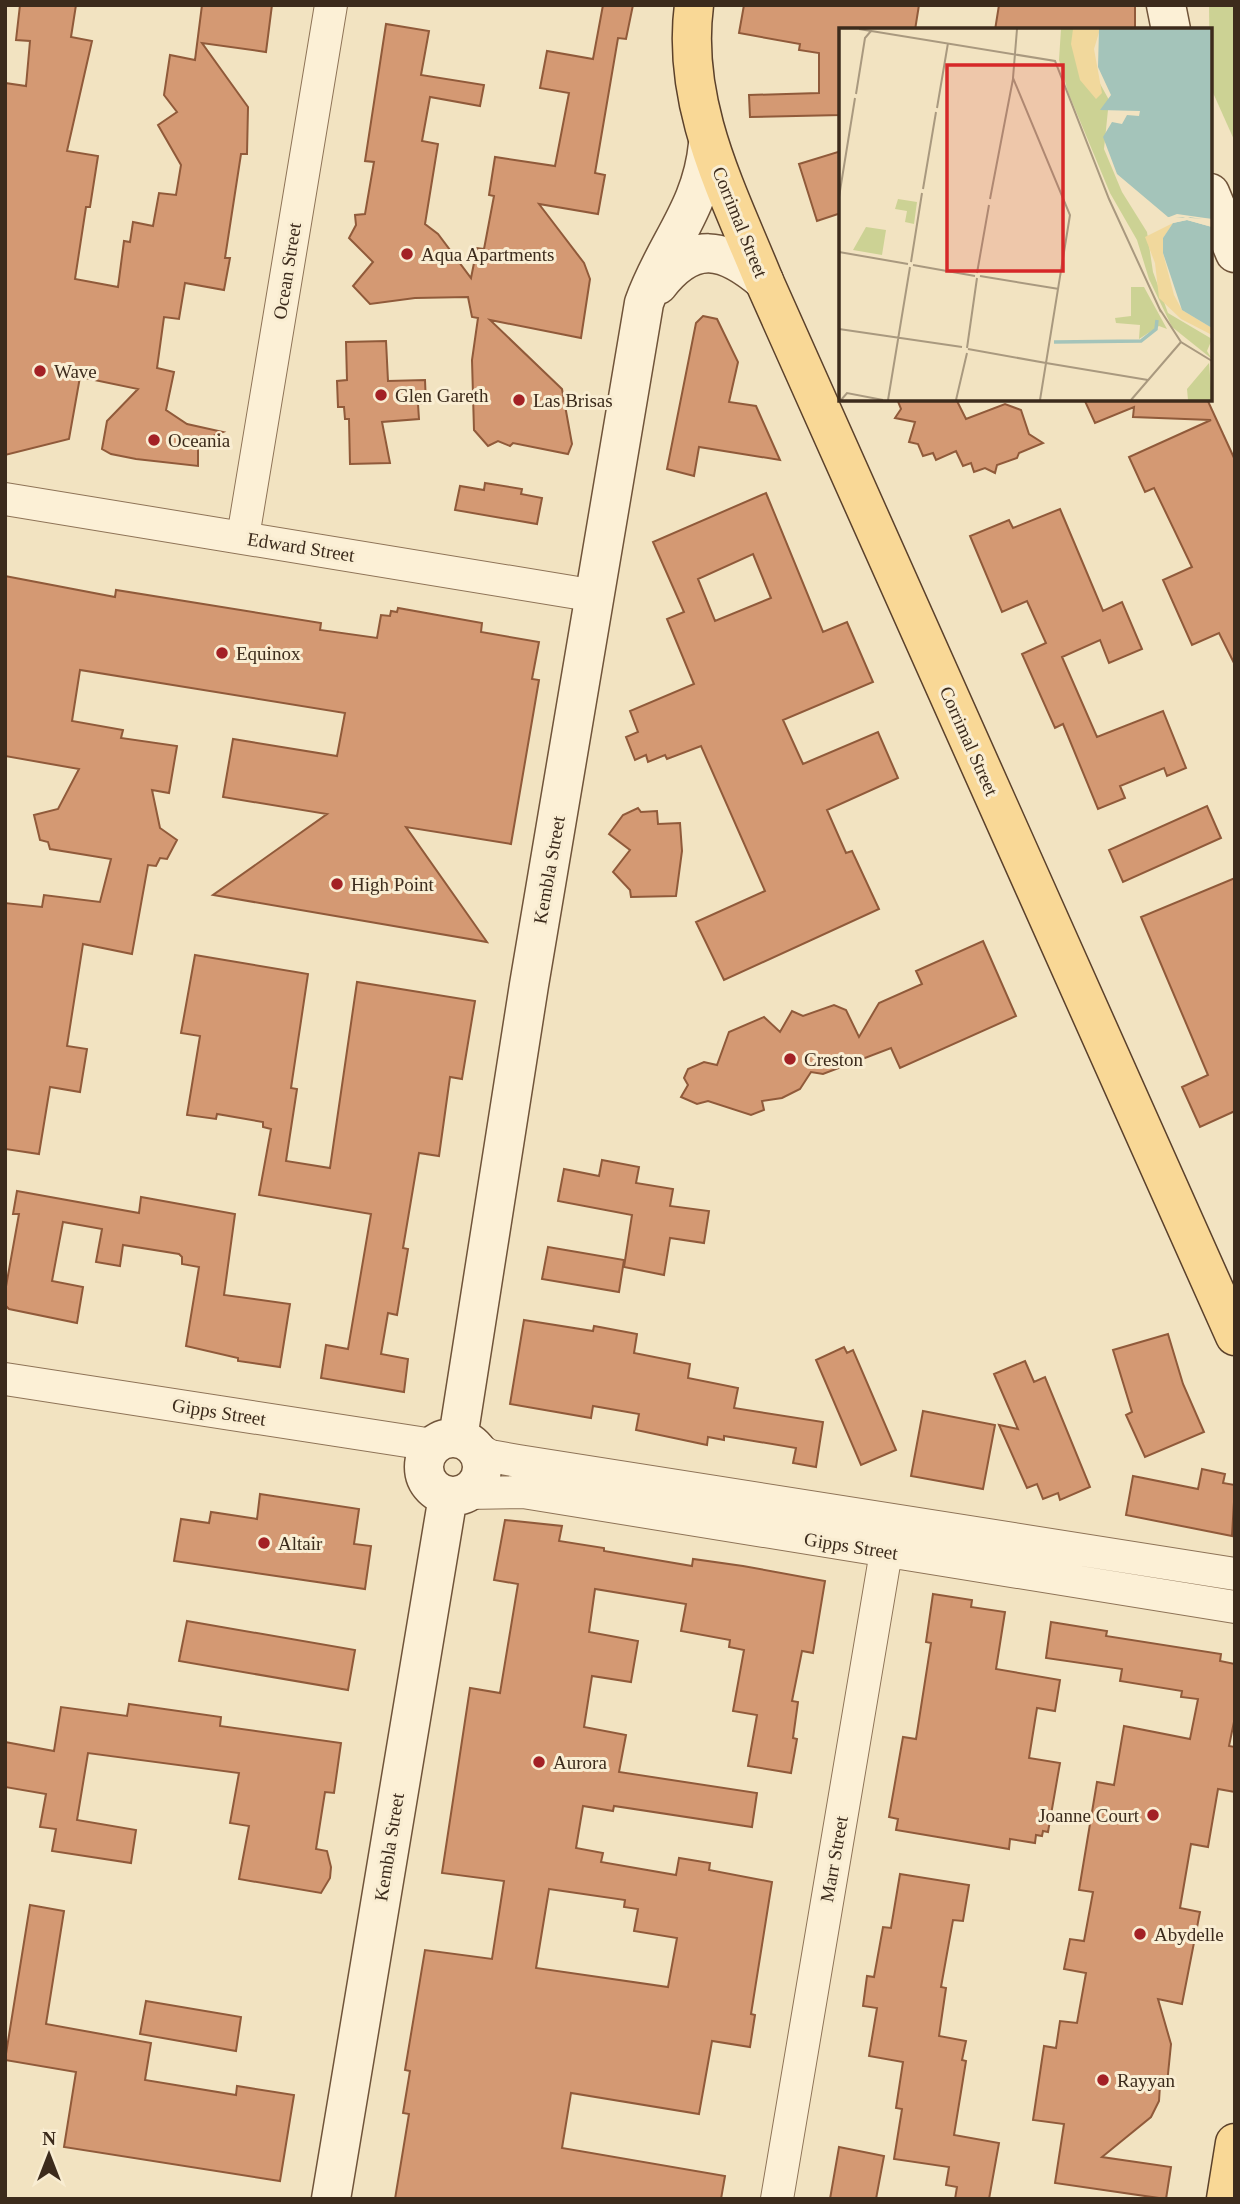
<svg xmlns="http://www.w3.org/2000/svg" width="1240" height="2204" viewBox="0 0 1240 2204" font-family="'Times New Roman',serif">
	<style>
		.green { fill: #ccd294 }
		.building { fill: #d49973; stroke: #905a3a; stroke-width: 2; fill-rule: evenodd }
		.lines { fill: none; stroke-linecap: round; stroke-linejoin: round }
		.street-casing { stroke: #8e7357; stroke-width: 34 }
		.secondary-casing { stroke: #70543a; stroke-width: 41 }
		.primary-casing { stroke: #5b412b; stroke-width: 41 }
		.street { stroke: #fcf0d6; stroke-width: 32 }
		.secondary { stroke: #fcf0d6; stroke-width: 38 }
		.primary { stroke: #f9d896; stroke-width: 38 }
		.poi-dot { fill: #a32125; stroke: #f9edd2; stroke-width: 2.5 }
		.labels { text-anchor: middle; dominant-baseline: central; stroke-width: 6; stroke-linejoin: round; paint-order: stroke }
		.street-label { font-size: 19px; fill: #3c2b1c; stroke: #f9edd2 }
		.poi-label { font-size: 19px; fill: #3c2b1c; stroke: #f9edd2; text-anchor: start }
		.inset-river { fill: none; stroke: #a4c4ba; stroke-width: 3.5 }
		.inset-road { fill: none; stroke: #a9997f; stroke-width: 2 }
		.view { fill: #d62828; fill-opacity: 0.15; stroke: #d62828; stroke-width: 3.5 }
		.inset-edge { fill: none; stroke: #3c2b1c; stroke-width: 3.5 }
	</style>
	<rect width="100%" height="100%" fill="#f2e3c1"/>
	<path class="green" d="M 1209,5 L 1235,5 L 1235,142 L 1210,86 Z"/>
	<path class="building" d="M 20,5 L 76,5 L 71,37 L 92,41 L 67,151 L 98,156 L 90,207 L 86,207 L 75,279 L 118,287 L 124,241 L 130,242 L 133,222 L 153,226 L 159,193 L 176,195 L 181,165 L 158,125 L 177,112 L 164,95 L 170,55 L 195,60 L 202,5 L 272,5 L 266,52 L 202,43 L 248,107 L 247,154 L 241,154 L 225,258 L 230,258 L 224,290 L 185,283 L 179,319 L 164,317 L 157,368 L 174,372 L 166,410 L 187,424 L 223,432 L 198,442 L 198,466 L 136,459 L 111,454 L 102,449 L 107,421 L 138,389 L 80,377 L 69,439 L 5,455 L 5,83 L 26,86 L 30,41 L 16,40 Z
		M 603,5 L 633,5 L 626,39 L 618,38 L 595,173 L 605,175 L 598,214 L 539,204 L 584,263 L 590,279 L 581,338 L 490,320 L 562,389 L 572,444 L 568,454 L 513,443 L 510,446 L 498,441 L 488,446 L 474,430 L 472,360 L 478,318 L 472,317 L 468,297 L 415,298 L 370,304 L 353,286 L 373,262 L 349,238 L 356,225 L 355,215 L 365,214 L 374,162 L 365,161 L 386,24 L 429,31 L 421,75 L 484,85 L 480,106 L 430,97 L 422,141 L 438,144 L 425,224 L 438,234 L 471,278 L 477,248 L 484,249 L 494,196 L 489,195 L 495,157 L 555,166 L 569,93 L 540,88 L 547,51 L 593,59 Z
		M 744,5 L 919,5 L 915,30 L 841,30 L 841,115 L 750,117 L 749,95 L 819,93 L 819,53 L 799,50 L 800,44 L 739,33 Z
		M 999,5 L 1135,5 L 1135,30 L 995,30 Z
		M 841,151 L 841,213 L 817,221 L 799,164 Z
		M 703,316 L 717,319 L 738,362 L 729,402 L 756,406 L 780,460 L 699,447 L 694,476 L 667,469 L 696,323 Z
		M 386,341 L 388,381 L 425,380 L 426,404 L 418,404 L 419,419 L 382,422 L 390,463 L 350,464 L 349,419 L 345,419 L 344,407 L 338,407 L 337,381 L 347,380 L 346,342 Z
		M 897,399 L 956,399 L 966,419 L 1005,404 L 1021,410 L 1029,434 L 1043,443 L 1019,453 L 1017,458 L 997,465 L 995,473 L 985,468 L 974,472 L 971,463 L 963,466 L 956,451 L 936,460 L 933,453 L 923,456 L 918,444 L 909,442 L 915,422 L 895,418 L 901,409 Z
		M 1084,399 L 1207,399 L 1235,460 L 1235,665 L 1219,633 L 1192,645 L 1163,580 L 1192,567 L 1154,488 L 1145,492 L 1129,457 L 1211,420 L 1133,417 L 1134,407 L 1095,423 Z
		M 485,483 L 522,489 L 521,494 L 542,498 L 537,524 L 455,510 L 460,486 L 484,490 Z
		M 766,493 L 823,632 L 847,622 L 873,682 L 783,720 L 803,764 L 878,732 L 898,778 L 827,810 L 846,853 L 852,851 L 879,909 L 724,980 L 696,922 L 765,891 L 701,746 L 667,759 L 665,755 L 648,762 L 646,755 L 635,760 L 626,737 L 638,732 L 630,711 L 694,684 L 667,619 L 684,612 L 653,542 ZM 753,554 L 771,598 L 715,621 L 698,579 Z
		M 1060,509 L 1103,611 L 1122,602 L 1142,649 L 1109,663 L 1100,640 L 1062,657 L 1097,737 L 1163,711 L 1186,768 L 1167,776 L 1164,768 L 1120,786 L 1125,798 L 1098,809 L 1063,724 L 1055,728 L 1022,654 L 1046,643 L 1027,601 L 1002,612 L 970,536 L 1009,520 L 1013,528 Z
		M 5,576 L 115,597 L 116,590 L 321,623 L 320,630 L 377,638 L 381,615 L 390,616 L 391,611 L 397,612 L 398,608 L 482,623 L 481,632 L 539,642 L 532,679 L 539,680 L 511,844 L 406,827 L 487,942 L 213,895 L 327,814 L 223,797 L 233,739 L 337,756 L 345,713 L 80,670 L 72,721 L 123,730 L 121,738 L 177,746 L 169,793 L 152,790 L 160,828 L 177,840 L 167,859 L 160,858 L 156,866 L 148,865 L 132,954 L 83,944 L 67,1046 L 87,1049 L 80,1092 L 50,1087 L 39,1154 L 5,1149 L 5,903 L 42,907 L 44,895 L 100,902 L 111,859 L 50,849 L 48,842 L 40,840 L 34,815 L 58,809 L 79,769 L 5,756 Z
		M 1207,806 L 1221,838 L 1123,882 L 1109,850 Z
		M 638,808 L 641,812 L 657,811 L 658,824 L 680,823 L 682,851 L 676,896 L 631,897 L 630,890 L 613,872 L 630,850 L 609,834 L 623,815 Z
		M 1235,878 L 1235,1111 L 1200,1127 L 1182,1087 L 1208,1075 L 1141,917 Z
		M 983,941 L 1016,1016 L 900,1068 L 891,1048 L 823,1074 L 811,1072 L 800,1089 L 782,1098 L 762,1101 L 764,1110 L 751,1115 L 708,1101 L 697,1104 L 681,1097 L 688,1085 L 684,1078 L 688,1069 L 704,1062 L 717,1065 L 729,1032 L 764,1017 L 780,1032 L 792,1011 L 803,1016 L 834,1005 L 846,1010 L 859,1037 L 879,1003 L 922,984 L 916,971 Z
		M 195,955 L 308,974 L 291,1088 L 297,1089 L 286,1161 L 330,1168 L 357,982 L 475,1001 L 462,1079 L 450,1077 L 439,1156 L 419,1153 L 403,1248 L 408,1249 L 397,1315 L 388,1313 L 381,1354 L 408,1359 L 404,1392 L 321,1378 L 326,1345 L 348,1349 L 371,1214 L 259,1195 L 271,1129 L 263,1127 L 263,1122 L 217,1114 L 216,1119 L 187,1115 L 200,1036 L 181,1033 Z
		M 602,1160 L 639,1167 L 636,1183 L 673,1189 L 670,1206 L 709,1211 L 704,1243 L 670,1238 L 664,1275 L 624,1267 L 632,1215 L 558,1201 L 564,1169 L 599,1176 Z
		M 17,1191 L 139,1213 L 141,1197 L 235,1214 L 224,1295 L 290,1304 L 280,1367 L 238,1361 L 238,1358 L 186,1346 L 199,1267 L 182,1264 L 182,1257 L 179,1254 L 123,1245 L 120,1266 L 96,1262 L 102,1229 L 63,1222 L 52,1281 L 83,1287 L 77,1323 L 9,1309 L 5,1305 L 5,1292 L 19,1214 L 13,1214 Z
		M 548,1247 L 624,1260 L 619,1292 L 542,1279 Z
		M 524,1320 L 593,1331 L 594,1326 L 637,1334 L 634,1353 L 690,1364 L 688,1378 L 738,1388 L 734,1408 L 823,1422 L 816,1467 L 793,1463 L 796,1448 L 724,1436 L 724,1440 L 708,1437 L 707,1445 L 636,1430 L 639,1414 L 593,1406 L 591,1418 L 510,1404 Z
		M 1168,1334 L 1183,1384 L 1204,1432 L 1145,1457 L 1126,1415 L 1132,1412 L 1113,1350 Z
		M 844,1347 L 847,1353 L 853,1350 L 896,1450 L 861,1465 L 816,1360 Z
		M 1025,1361 L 1034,1382 L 1045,1377 L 1090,1487 L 1060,1500 L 1058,1493 L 1043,1499 L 1037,1484 L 1027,1488 L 999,1425 L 1018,1429 L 994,1374 Z
		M 923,1411 L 995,1425 L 983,1489 L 911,1476 Z
		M 1202,1469 L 1225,1474 L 1223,1483 L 1235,1485 L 1232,1536 L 1126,1515 L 1133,1476 L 1198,1489 Z
		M 260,1494 L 359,1509 L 354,1544 L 371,1546 L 365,1589 L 174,1561 L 181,1519 L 209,1523 L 211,1512 L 257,1519 Z
		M 505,1520 L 562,1526 L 559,1541 L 604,1548 L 604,1551 L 692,1566 L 693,1559 L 743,1566 L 825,1581 L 813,1653 L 802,1651 L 792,1701 L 798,1702 L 793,1738 L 797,1739 L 791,1773 L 748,1766 L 757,1715 L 733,1711 L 744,1650 L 729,1647 L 730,1640 L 681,1631 L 686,1604 L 595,1589 L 589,1632 L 638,1641 L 631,1682 L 592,1676 L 584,1727 L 626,1735 L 619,1772 L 757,1793 L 752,1827 L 614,1806 L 613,1811 L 583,1806 L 576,1848 L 603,1853 L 601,1862 L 676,1875 L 679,1858 L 710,1863 L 709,1870 L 772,1882 L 751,2014 L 755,2015 L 750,2047 L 712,2041 L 699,2114 L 571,2093 L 562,2148 L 725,2176 L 721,2199 L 395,2199 L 409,2114 L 403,2113 L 410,2071 L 405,2070 L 425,1950 L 492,1959 L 504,1881 L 442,1873 L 470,1688 L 500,1693 L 518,1584 L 494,1580 ZM 549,1889 L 625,1900 L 624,1907 L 638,1909 L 634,1931 L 677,1938 L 668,1987 L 536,1968 Z
		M 933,1594 L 972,1600 L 971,1607 L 1005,1612 L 996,1669 L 1060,1680 L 1055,1711 L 1037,1708 L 1029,1758 L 1060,1763 L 1048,1832 L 1043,1831 L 1042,1836 L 1036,1835 L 1035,1843 L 1010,1839 L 1009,1849 L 896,1830 L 898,1819 L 889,1817 L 903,1737 L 916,1739 L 931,1643 L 926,1642 Z
		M 187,1621 L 355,1650 L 348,1690 L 179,1661 Z
		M 1051,1622 L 1107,1631 L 1106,1636 L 1221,1654 L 1220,1661 L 1235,1664 L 1235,1717 L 1229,1746 L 1235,1747 L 1235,1792 L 1218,1789 L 1208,1847 L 1191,1844 L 1180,1908 L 1200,1912 L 1182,2004 L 1158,1999 L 1171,2044 L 1167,2084 L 1160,2085 L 1159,2101 L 1151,2117 L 1102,2157 L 1171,2167 L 1166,2199 L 1055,2183 L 1064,2124 L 1033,2120 L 1044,2046 L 1056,2048 L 1060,2021 L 1077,2023 L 1086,1973 L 1064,1969 L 1070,1939 L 1084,1941 L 1093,1892 L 1079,1890 L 1097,1782 L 1114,1785 L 1124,1726 L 1190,1739 L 1198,1699 L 1181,1697 L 1182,1691 L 1120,1681 L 1122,1669 L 1046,1658 Z
		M 129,1704 L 221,1717 L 220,1726 L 341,1743 L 334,1793 L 325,1792 L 316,1849 L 327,1851 L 331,1867 L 330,1878 L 321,1893 L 239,1879 L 249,1826 L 230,1823 L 239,1773 L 88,1753 L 77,1820 L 136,1830 L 131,1863 L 52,1851 L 56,1829 L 40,1827 L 46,1794 L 5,1787 L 5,1742 L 54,1751 L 61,1707 L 127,1716 Z
		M 900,1874 L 969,1885 L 963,1921 L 953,1920 L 941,1987 L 946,1988 L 939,2036 L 966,2041 L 962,2060 L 966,2061 L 954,2135 L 999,2143 L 989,2199 L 955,2199 L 957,2187 L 946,2185 L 949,2167 L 894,2159 L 902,2109 L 896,2108 L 903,2062 L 869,2056 L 877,2008 L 863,2006 L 867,1976 L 874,1977 L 883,1927 L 891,1928 Z
		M 30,1905 L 64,1911 L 46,2024 L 151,2043 L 145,2080 L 236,2095 L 237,2086 L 294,2095 L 280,2181 L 64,2147 L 76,2072 L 5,2060 Z
		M 146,2001 L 241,2017 L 236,2051 L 140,2034 Z
		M 839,2147 L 884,2156 L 876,2199 L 830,2199 Z"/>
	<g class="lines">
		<g class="street-casing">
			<path id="street" d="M 5,499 L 596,596
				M 243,537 L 331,5
				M 5,1379 L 433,1445
				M 476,1448 L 490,1456 L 518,1461 L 1235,1574
				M 467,1493 L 523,1492 L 1235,1607
				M 777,2199 L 889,1534"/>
		</g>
		<g class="secondary-casing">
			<path id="secondary" d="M 1166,5 L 1171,30
				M 1210,193 L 1235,253
				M 658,285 C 693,240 724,247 764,281
				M424 1467a29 29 0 1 1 58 0a29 29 0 1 1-58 0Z
				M 458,1438 L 529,985 L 644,303 C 665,244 702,209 708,144
				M 331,2199 L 448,1496"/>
		</g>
		<g class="primary-casing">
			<path id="primary" d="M 694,5 C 681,105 728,192 764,281 L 1235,1336
				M 1226,2199 L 1235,2143"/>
		</g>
		<use href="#street" class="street"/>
		<use href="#secondary" class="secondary"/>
		<use href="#primary" class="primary"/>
	</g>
	<g class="poi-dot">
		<circle cx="407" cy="254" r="7"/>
		<circle cx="40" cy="371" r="7"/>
		<circle cx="381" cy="395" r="7"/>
		<circle cx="519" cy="400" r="7"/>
		<circle cx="154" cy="440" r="7"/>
		<circle cx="222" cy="653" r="7"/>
		<circle cx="337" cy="884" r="7"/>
		<circle cx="790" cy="1059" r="7"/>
		<circle cx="264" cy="1543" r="7"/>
		<circle cx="539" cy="1762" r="7"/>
		<circle cx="1153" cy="1815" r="7"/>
		<circle cx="1140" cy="1934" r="7"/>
		<circle cx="1103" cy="2080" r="7"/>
	</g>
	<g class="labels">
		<g class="street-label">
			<text transform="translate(740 222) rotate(68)">Corrimal Street</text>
			<text transform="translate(287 271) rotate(-81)">Ocean Street</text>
			<text transform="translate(301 547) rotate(9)">Edward Street</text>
			<text transform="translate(969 741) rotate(66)">Corrimal Street</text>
			<text transform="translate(549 870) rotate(-80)">Kembla Street</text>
			<text transform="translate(219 1412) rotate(9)">Gipps Street</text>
			<text transform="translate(851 1546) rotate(9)">Gipps Street</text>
			<text transform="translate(389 1847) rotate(-81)">Kembla Street</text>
			<text transform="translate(834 1859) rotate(-80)">Marr Street</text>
		</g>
		<g class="poi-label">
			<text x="421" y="254">Aqua Apartments</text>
			<text x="54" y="371">Wave</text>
			<text x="395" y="395">Glen Gareth</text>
			<text x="533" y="400">Las Brisas</text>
			<text x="168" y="440">Oceania</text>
			<text x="236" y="653">Equinox</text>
			<text x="351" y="884">High Point</text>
			<text x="804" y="1059">Creston</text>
			<text x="278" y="1543">Altair</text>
			<text x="553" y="1762">Aurora</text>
			<text x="1139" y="1815" text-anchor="end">Joanne Court</text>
			<text x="1154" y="1934">Abydelle</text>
			<text x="1117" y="2080">Rayyan</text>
		</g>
	</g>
	<g transform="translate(839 28)">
		<rect width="373" height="373" fill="#f2e3c1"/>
		<path d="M 222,1 L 254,1 L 254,43 L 270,72 L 265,121 L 283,164 L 308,204 L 314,244 L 329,285 L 373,311 L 368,323 L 373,331 L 333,299 L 310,251 L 298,212 L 271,165 L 229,64 L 220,32 ZM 59,171 L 78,174 L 75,196 L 66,194 L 68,183 L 56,181 ZM 27,199 L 47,202 L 43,227 L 14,222 ZM 292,259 L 305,259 L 328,301 L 320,298 L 300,311 L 301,297 L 277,295 L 276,290 L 292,288 ZM 370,335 L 373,372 L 349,372 L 348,361 Z" fill="#ccd294"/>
		<path d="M 234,1 L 261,1 L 255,21 L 263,65 L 257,71 L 241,52 L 232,16 ZM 334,195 L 324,210 L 324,225 L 335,267 L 343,282 L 373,300 L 373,307 L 342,291 L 320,270 L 316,235 L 306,209 Z" fill="#f1d89c"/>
		<path d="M 260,1 L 373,1 L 373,191 L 329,189 L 278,146 L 264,109 L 273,94 L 283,96 L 288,87 L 300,88 L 301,83 L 261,82 L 272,67 L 259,39 ZM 348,192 L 373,199 L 373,300 L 343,282 L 324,225 L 324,210 L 334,195 Z" fill="#a4c4ba"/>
		<path d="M 338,186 L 373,191 L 372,194 L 363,191 L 349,189 L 373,199 L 348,192 L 329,196 L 346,189 L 325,191 Z" fill="#f2e3c1"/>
		<path class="inset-river" d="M 215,314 L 302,313 L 317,301 L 318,292"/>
		<path class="inset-road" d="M 20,1 L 216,33 L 270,171 L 322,284M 178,1 L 174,50 L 231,187 L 201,372M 17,66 L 26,10 L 32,3M 98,80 L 109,15M 84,161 L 97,84M 0,169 L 16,70M 151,171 L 174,51M 0,224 L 69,236M 72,234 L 83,165M 74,237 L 136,248M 138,245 L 150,177M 141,248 L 220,261M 320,280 L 342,314 L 373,333M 0,301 L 123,319M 128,320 L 138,250M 129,321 L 207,335M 207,335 L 309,352M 2,372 L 8,365 L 44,372M 49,372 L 71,239M 117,372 L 128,325M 292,372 L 342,314"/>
		<path class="view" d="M 108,37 L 224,37 L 224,243 L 108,243 Z"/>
		<rect width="373" height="373" class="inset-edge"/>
	</g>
	<rect width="1240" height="2204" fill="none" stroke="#3c2b1c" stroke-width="14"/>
	<g transform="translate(49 2155)" stroke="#f9edd2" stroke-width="5" paint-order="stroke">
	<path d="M0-5L12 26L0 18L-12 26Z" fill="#3c2b1c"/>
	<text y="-10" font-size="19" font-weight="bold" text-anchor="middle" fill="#3c2b1c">N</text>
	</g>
</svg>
